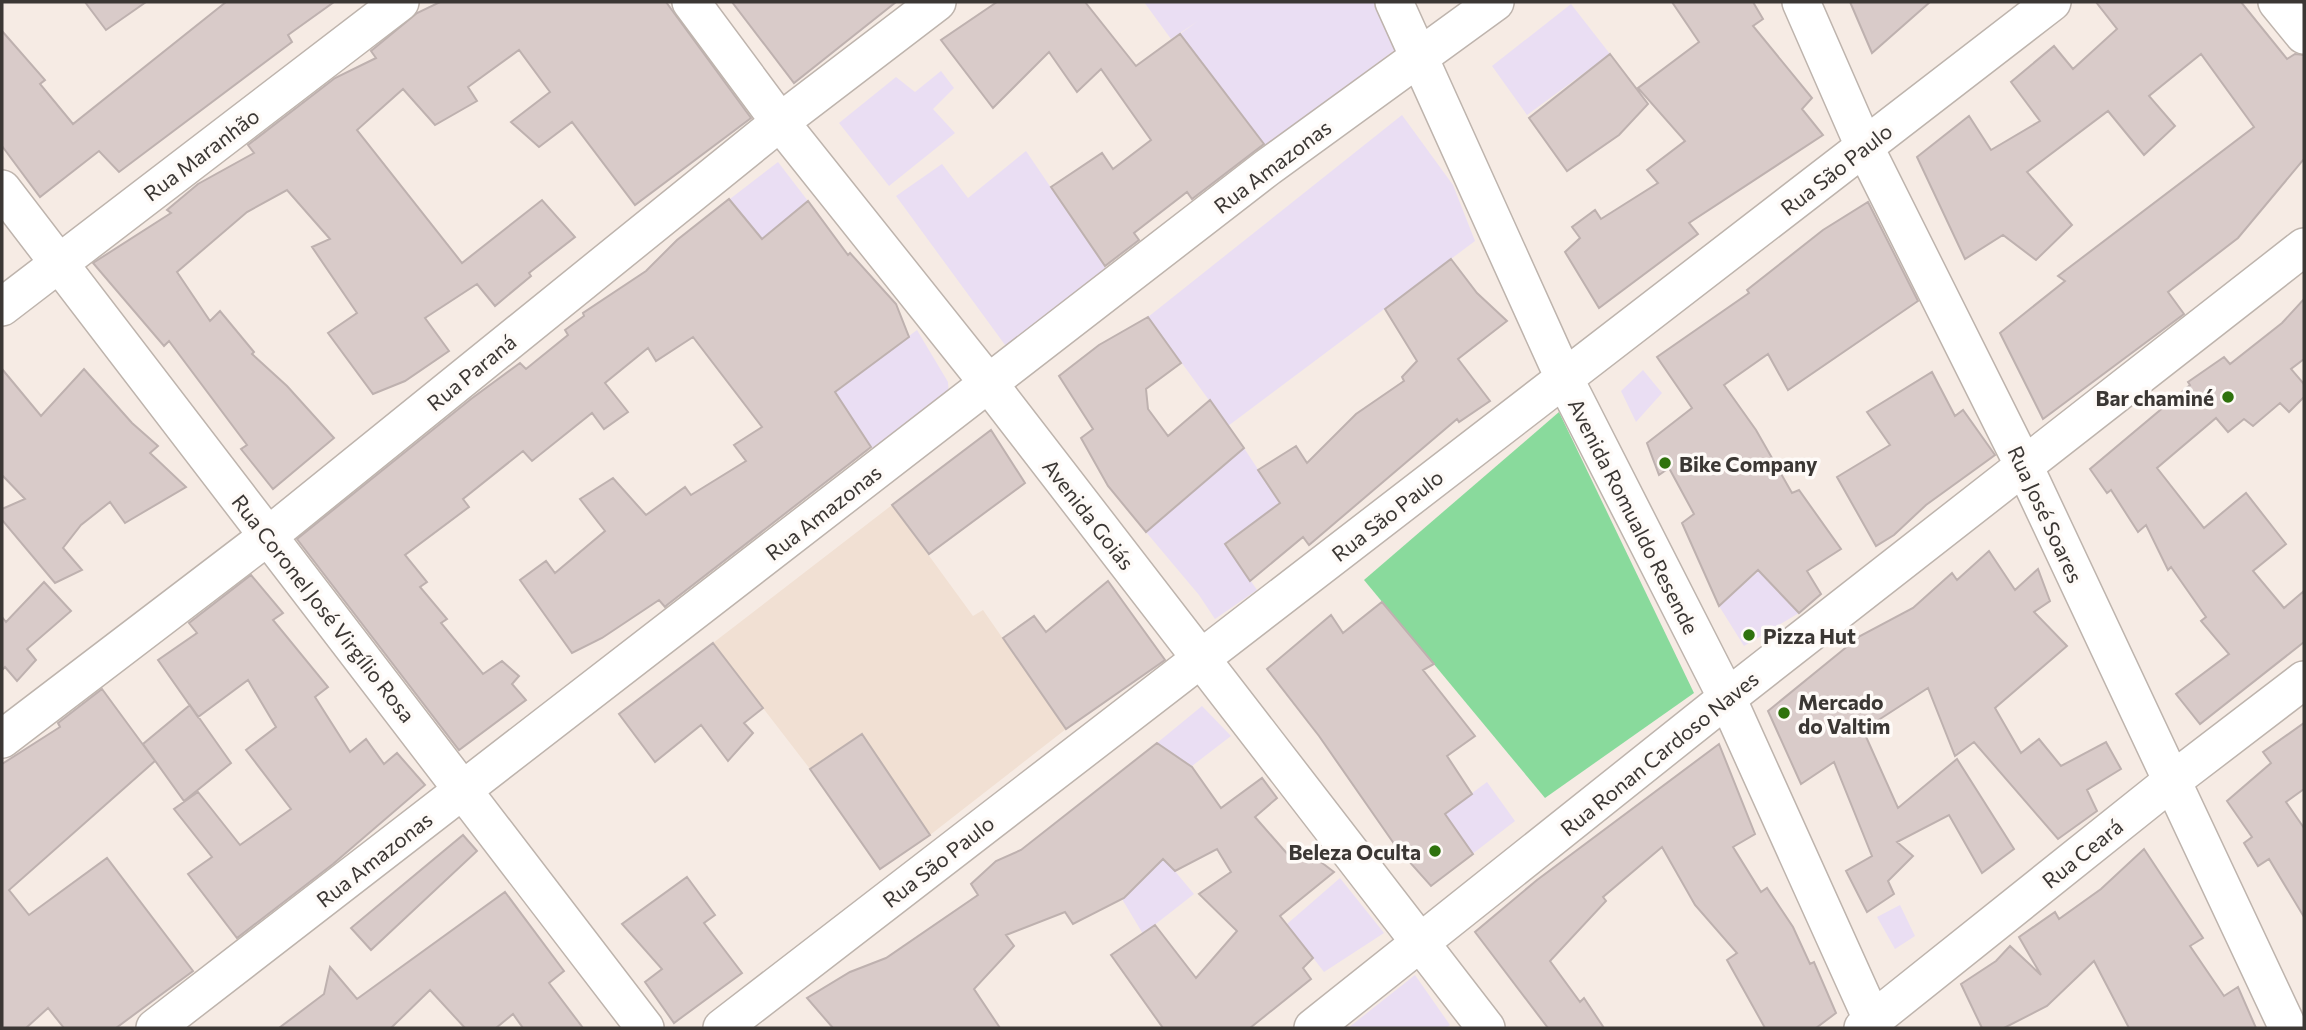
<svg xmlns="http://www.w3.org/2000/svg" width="2306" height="1030" viewBox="0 0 2306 1030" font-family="Commissioner,sans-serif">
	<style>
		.commercial { fill: #eadef3 }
		.built { fill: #f1e0d3 }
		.green { fill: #89da9c }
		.building { fill: #d9cbc9; stroke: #beb1af; stroke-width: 2 }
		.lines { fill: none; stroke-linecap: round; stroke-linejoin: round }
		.minor-casing { stroke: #beb4ad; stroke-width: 40 }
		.minor { stroke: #fff; stroke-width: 37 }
		.poi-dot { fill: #2f720d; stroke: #fefaf7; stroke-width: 2.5 }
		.labels { text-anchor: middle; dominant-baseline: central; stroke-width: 7; stroke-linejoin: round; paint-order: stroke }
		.street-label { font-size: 21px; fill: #3b3734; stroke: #fefaf7 }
		.poi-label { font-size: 21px; font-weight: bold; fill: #3b3734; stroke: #fefaf7; text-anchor: start }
	</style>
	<rect width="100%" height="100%" fill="#f6ebe4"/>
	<path class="commercial" d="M 1144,2 L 1374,2 L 1396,49 L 1266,147 L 1180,34 L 1198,21 L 1171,39 Z
		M 1571,4 L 1610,54 L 1527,115 L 1492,66 Z
		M 941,71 L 954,88 L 933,109 L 955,133 L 889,186 L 839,123 L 896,77 L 915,92 Z
		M 1402,115 L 1453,185 L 1475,241 L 1228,426 L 1148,317 Z
		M 1026,151 L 1107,270 L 1008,349 L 896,196 L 942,164 L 968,198 Z
		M 778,162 L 808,201 L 712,279 L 678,239 Z
		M 917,330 L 948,382 L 949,396 L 873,449 L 834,392 Z
		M 1643,370 L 1662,393 L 1636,422 L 1621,391 Z
		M 1244,448 L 1280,503 L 1225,543 L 1257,590 L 1215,619 L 1199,595 L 1146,532 Z
		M 1759,571 L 1799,613 L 1744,646 L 1719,606 Z
		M 1202,706 L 1231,736 L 1192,766 L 1157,743 Z
		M 1487,782 L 1515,821 L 1431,886 L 1398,848 Z
		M 1164,858 L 1194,894 L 1143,934 L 1122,899 Z
		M 1340,878 L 1384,933 L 1324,972 L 1287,924 Z
		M 1900,905 L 1915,936 L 1895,949 L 1877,917 Z
		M 1415,975 L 1450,1025 L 1446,1028 L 1348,1028 Z"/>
	<path class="built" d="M 892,505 L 973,616 L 983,610 L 1066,729 L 930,835 L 862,735 L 810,769 L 713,643 Z"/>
	<path class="green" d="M 1559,412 L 1694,693 L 1545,798 L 1364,580 Z"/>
	<path class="building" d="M 85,2 L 146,2 L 106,30 Z
		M 226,2 L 334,2 L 288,35 L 292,42 L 119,172 L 99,151 L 40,197 L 2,146 L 2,31 L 45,80 L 40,84 L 73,124 Z
		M 440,2 L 666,2 L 751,118 L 635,205 L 572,122 L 539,147 L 511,122 L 550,92 L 519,50 L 468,87 L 477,101 L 435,125 L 403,89 L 357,130 L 462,263 L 542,200 L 575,237 L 529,273 L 531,276 L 495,306 L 477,284 L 425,318 L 449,351 L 405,381 L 373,394 L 328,333 L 357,313 L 312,247 L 330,239 L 287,190 L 247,212 L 177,272 L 210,321 L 220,311 L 254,352 L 252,354 L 287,386 L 334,438 L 273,489 L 241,449 L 247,445 L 169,341 L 164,346 L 93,263 L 171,213 L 167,210 L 198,184 L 254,153 L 248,145 L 335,78 L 376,58 L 371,51 L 417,13 Z
		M 732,2 L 896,2 L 794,83 Z
		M 997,2 L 1085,2 L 1136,66 L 1180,34 L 1264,144 L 1192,199 L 1187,192 L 1134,233 L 1139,240 L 1105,266 L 1051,187 L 1102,153 L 1113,169 L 1151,140 L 1101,69 L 1077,92 L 1049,52 L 993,108 L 941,40 Z
		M 1672,2 L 1753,2 L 1763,19 L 1753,26 L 1812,98 L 1802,109 L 1823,135 L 1689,223 L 1698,234 L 1599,308 L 1565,252 L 1580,238 L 1572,227 L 1595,210 L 1601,219 L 1658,183 L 1647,170 L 1685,141 L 1638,88 L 1699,42 Z
		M 1850,2 L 1930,2 L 1872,53 Z
		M 2096,2 L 2241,2 L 2287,59 L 2295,54 L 2304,55 L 2304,159 L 2238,238 L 2168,292 L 2184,314 L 2043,419 L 2000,333 L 2065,281 L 2058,276 L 2254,127 L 2201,54 L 2149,96 L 2175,126 L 2144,155 L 2108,111 L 2027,172 L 2072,225 L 2036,260 L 2003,235 L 1965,259 L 1917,157 L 1969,116 L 1991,150 L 2040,121 L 2011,82 L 2054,46 L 2073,69 L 2117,29 Z
		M 1610,54 L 1648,104 L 1619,135 L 1567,171 L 1529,118 Z
		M 729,199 L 762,239 L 808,201 L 848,255 L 850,253 L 896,304 L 909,337 L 835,392 L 871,447 L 667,605 L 665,607 L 659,600 L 602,638 L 572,653 L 520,580 L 546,561 L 555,573 L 605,531 L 580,499 L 613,478 L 646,515 L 685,487 L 691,495 L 746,461 L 734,445 L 762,427 L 693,337 L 656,361 L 648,348 L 605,383 L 628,412 L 604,429 L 592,413 L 532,461 L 523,451 L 463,499 L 469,507 L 405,555 L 427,582 L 420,587 L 447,619 L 441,623 L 483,674 L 502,661 L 519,676 L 512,684 L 526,700 L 459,750 L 297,539 L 471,399 L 520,363 L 526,369 L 568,335 L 565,330 L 584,316 L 583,313 L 646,271 L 677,240 Z
		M 1868,202 L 1918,301 L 1788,390 L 1768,354 L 1724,385 L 1756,430 L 1792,493 L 1799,490 L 1841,549 L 1807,571 L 1821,594 L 1799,613 L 1758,570 L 1719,606 L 1682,523 L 1694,514 L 1669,468 L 1659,475 L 1647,443 L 1692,408 L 1657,357 L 1749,293 L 1747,290 L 1823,230 Z
		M 1451,259 L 1477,293 L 1507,321 L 1458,359 L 1490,401 L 1459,422 L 1457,419 L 1309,545 L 1303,537 L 1250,581 L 1225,544 L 1280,503 L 1258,470 L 1296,446 L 1307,463 L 1356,414 L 1404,381 L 1402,377 L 1417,361 L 1385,309 Z
		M 2304,299 L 2304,359 L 2291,369 L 2304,384 L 2304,397 L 2289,412 L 2280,403 L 2253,426 L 2244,419 L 2228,432 L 2216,418 L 2157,468 L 2204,528 L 2246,493 L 2286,544 L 2253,571 L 2284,608 L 2304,591 L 2304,642 L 2200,724 L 2176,694 L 2229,654 L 2201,621 L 2206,617 L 2171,567 L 2168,570 L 2146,525 L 2138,532 L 2111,490 L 2107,493 L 2090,469 L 2190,385 L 2188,382 L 2224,357 L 2230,364 L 2282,323 Z
		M 1148,317 L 1181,363 L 1146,389 L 1148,409 L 1168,436 L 1210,400 L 1244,448 L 1146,532 L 1108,486 L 1081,438 L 1093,429 L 1059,376 L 1099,345 Z
		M 2,369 L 41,416 L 84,369 L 132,423 L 158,446 L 150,453 L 186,487 L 125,523 L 110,502 L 81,525 L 63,548 L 82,570 L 55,583 L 2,520 L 2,509 L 25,499 L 2,475 Z
		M 1932,372 L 1955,416 L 1963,410 L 1995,455 L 1926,505 L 1894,535 L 1876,546 L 1837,477 L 1890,445 L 1867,412 Z
		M 991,430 L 1025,483 L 929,554 L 892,505 Z
		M 1989,551 L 2015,590 L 2038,569 L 2050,601 L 2034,612 L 2067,646 L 1995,708 L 2021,753 L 2039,739 L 2061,766 L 2106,742 L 2121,769 L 2087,790 L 2097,811 L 2058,839 L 1974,742 L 1955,756 L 1928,688 L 1863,730 L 1898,808 L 1957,759 L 2014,849 L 1982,873 L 1949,815 L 1897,842 L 1913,856 L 1888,881 L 1894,894 L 1867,912 L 1846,871 L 1872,856 L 1834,762 L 1801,784 L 1768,711 L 1860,636 L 1913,608 L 1952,573 L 1957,580 Z
		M 251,575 L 283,613 L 273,620 L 328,687 L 315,697 L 350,752 L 366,739 L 384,764 L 397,753 L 425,785 L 333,864 L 237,938 L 188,874 L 212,857 L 174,809 L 198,792 L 240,845 L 291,809 L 246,750 L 276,727 L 248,680 L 198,717 L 158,660 L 197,633 L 189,623 Z
		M 1108,581 L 1165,660 L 1066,729 L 1003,638 L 1034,616 L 1046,632 Z
		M 44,582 L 71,611 L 27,649 L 36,660 L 17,681 L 5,667 L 2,670 L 2,617 L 6,622 Z
		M 1382,602 L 1434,664 L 1423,670 L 1475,736 L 1447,756 L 1472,794 L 1445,814 L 1473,854 L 1431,886 L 1397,848 L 1319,736 L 1267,669 L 1331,615 L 1343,633 Z
		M 713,643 L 763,708 L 744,723 L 753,733 L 728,761 L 701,725 L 655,762 L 619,714 Z
		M 102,689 L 155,761 L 9,890 L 29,915 L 107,858 L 193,971 L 116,1028 L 64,1028 L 48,1008 L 26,1028 L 2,1028 L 2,764 L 60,727 L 58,723 Z
		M 190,705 L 231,763 L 184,801 L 143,744 Z
		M 2304,723 L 2304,789 L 2286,802 L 2304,828 L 2304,917 L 2269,859 L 2258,866 L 2244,843 L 2252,837 L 2227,801 L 2271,763 L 2263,752 Z
		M 862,734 L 930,835 L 880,869 L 810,769 Z
		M 1157,743 L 1192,767 L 1221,808 L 1262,778 L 1277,798 L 1255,817 L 1290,857 L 1300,846 L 1334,872 L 1280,916 L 1313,958 L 1303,968 L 1311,979 L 1250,1028 L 1163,1028 L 1111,955 L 1155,925 L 1196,978 L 1237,931 L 1199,894 L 1231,872 L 1217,849 L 1175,871 L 1163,859 L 1124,898 L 1073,924 L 1065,912 L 1006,935 L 1014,946 L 974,989 L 1000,1028 L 833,1028 L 807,998 L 850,972 L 886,958 L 978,895 L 971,884 L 996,861 L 1021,850 Z
		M 1719,744 L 1755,834 L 1733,847 L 1761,892 L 1767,888 L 1793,927 L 1810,964 L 1814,962 L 1836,1013 L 1816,1028 L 1765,1028 L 1727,960 L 1737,953 L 1695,905 L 1662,847 L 1603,897 L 1606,901 L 1550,961 L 1580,1002 L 1584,998 L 1604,1028 L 1548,1028 L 1475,932 L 1537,880 Z
		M 463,835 L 477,851 L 371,950 L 351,928 Z
		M 2144,849 L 2203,938 L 2190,946 L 2224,996 L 2238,987 L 2256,1028 L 2129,1028 L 2094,961 L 2047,1006 L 2004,1028 L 1982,1028 L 1961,984 L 1996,961 L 2010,946 L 2041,975 L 2019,937 L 2055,912 L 2059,919 L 2101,889 Z
		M 687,877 L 715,915 L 704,923 L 742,973 L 674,1023 L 645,982 L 662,969 L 622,924 Z
		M 505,892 L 564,971 L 549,983 L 583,1028 L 523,1028 L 513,1014 L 496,1028 L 465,1028 L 430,990 L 391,1028 L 279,1028 L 324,994 L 330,967 L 357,999 Z"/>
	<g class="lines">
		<g class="minor-casing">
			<path id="minor" d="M 691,2 L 780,122 L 989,384 L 1486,1028
				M 1394,2 L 1564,378 L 1727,698 L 1876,1028
				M 1801,2 L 1864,146 L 2024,466 L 2288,1028
				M 2277,2 L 2304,35
				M 2,189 L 645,1028
				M 2,307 L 400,2
				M 2,739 L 268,536 L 780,122 L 937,2
				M 155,1028 L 1268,167 L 1495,2
				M 722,1028 L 2052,2
				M 1313,1028 L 1727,698 L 2304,247
				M 1863,1028 L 2172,781 L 2304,680"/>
		</g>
		<use href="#minor" class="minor"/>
	</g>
	<g class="poi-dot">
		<circle cx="2228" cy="397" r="7"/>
		<circle cx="1665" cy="463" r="7"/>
		<circle cx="1749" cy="635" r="7"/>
		<circle cx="1784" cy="713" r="7"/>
		<circle cx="1435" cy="851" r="7"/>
	</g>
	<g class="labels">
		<g class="street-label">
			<text transform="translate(201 154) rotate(-37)">Rua Maranhão</text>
			<text transform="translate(1272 166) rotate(-37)">Rua Amazonas</text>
			<text transform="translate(1836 169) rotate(-38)">Rua São Paulo</text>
			<text transform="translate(471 372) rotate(-39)">Rua Paraná</text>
			<text transform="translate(823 512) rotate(-38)">Rua Amazonas</text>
			<text transform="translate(1089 514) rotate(52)">Avenida Goiás</text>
			<text transform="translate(2046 514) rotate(65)">Rua José Soares</text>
			<text transform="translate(1387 515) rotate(-38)">Rua São Paulo</text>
			<text transform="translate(1634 516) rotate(63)">Avenida Romualdo Resende</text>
			<text transform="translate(324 608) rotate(52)">Rua Coronel José Virgílio Rosa</text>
			<text transform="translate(1659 753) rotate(-39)">Rua Ronan Cardoso Naves</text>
			<text transform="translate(2082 853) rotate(-39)">Rua Ceará</text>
			<text transform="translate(374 859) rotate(-38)">Rua Amazonas</text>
			<text transform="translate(938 861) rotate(-38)">Rua São Paulo</text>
		</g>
		<g class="poi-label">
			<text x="2214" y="397" text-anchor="end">Bar chaminé</text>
			<text x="1679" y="463">Bike Company</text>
			<text x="1763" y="635">Pizza Hut</text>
			<text x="1798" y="701">Mercado<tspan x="1798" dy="24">do Valtim</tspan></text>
			<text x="1421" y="851" text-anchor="end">Beleza Oculta</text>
		</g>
	</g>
	<rect width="2306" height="1030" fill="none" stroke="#3b3734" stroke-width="7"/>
</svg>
